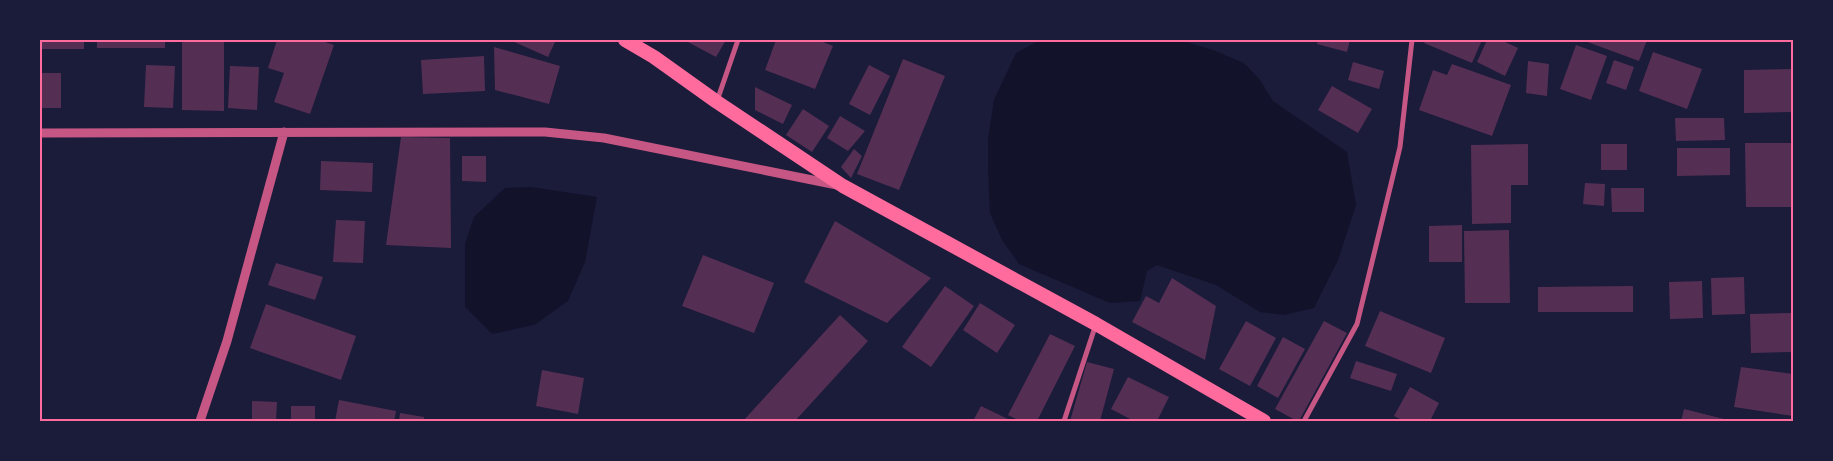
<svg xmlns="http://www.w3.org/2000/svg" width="1833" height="461" viewBox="0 0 1833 461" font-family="'Titillium Web',sans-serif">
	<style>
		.water { fill: #12122b }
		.building { fill: #542f53 }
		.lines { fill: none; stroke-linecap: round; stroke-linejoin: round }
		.minor { stroke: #c65784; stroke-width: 5 }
		.tertiary { stroke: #c65784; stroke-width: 9 }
		.trunk { stroke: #ff6b9d; stroke-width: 14 }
		.neatline { fill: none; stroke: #ff6b9d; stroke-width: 2 }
	</style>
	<rect width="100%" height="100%" fill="#1b1b3a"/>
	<path class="water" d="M 1040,40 L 1180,40 L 1213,50 L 1244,63 L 1260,80 L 1273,101 L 1347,152 L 1356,205 L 1338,260 L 1314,308 L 1284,315 L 1260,312 L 1216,285 L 1157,265 L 1147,271 L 1140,301 L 1110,303 L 1019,264 L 1002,240 L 990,213 L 988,167 L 988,139 L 994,100 L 1016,53 Z
		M 531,187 L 597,197 L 585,262 L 568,301 L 534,325 L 492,334 L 465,307 L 465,244 L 474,217 L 505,188 Z"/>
	<path class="building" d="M 40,40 L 84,40 L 84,49 L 40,49 Z
		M 97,40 L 165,40 L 165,48 L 97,48 Z
		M 182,40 L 224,40 L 224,111 L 182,110 Z
		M 277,40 L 319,40 L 334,45 L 310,114 L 274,102 L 284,73 L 268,68 Z
		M 510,40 L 556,40 L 548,57 Z
		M 684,40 L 726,40 L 716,57 Z
		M 776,40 L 818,40 L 833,46 L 815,89 L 765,70 Z
		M 1318,40 L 1350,40 L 1347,52 L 1317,44 Z
		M 1426,40 L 1482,40 L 1472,63 L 1424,43 Z
		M 1487,40 L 1501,40 L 1518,48 L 1505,76 L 1477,62 Z
		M 1582,40 L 1647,40 L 1639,61 Z
		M 1576,45 L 1607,56 L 1591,100 L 1560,89 Z
		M 494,47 L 560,66 L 549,104 L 495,90 Z
		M 1653,52 L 1702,69 L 1687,109 L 1639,91 Z
		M 484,56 L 485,91 L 423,94 L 421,60 Z
		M 903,59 L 945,76 L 899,190 L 857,174 Z
		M 1614,60 L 1634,67 L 1626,90 L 1606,83 Z
		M 1528,61 L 1549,64 L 1547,96 L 1526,93 Z
		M 1353,62 L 1384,71 L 1379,89 L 1348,80 Z
		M 1452,64 L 1511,85 L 1492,136 L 1419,110 L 1433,70 L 1447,75 Z
		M 146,65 L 175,66 L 173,108 L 144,107 Z
		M 869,65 L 890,76 L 870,115 L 849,104 Z
		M 230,66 L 259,67 L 257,110 L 228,108 Z
		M 1793,69 L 1793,112 L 1744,113 L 1744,70 Z
		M 40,73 L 61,73 L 61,108 L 40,108 Z
		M 1332,86 L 1372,109 L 1358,133 L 1318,110 Z
		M 755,87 L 792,105 L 783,124 L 755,110 Z
		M 803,109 L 829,126 L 812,152 L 786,135 Z
		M 840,116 L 865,131 L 848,151 L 827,138 Z
		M 1675,118 L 1724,118 L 1725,140 L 1676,141 Z
		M 401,137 L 450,138 L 451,248 L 386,245 Z
		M 1745,143 L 1793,143 L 1793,207 L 1746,207 Z
		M 1528,144 L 1528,185 L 1511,185 L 1511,223 L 1472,224 L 1471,145 Z
		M 1601,144 L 1627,144 L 1627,170 L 1601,170 Z
		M 1677,148 L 1730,148 L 1730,175 L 1677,176 Z
		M 854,149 L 862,156 L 851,178 L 841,167 Z
		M 462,156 L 486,156 L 486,182 L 462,181 Z
		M 321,161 L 373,163 L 372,192 L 320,190 Z
		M 1585,183 L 1605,184 L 1604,206 L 1583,204 Z
		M 1611,188 L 1644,188 L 1644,212 L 1612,212 Z
		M 336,220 L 365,221 L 363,263 L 333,262 Z
		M 835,221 L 931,278 L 887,323 L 804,282 Z
		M 1462,225 L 1462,262 L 1429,262 L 1429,226 Z
		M 1509,230 L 1510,303 L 1465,303 L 1464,231 Z
		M 703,255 L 774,283 L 754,333 L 682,306 Z
		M 276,263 L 323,277 L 315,300 L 268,285 Z
		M 1744,277 L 1745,314 L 1712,315 L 1711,278 Z
		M 1172,278 L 1216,306 L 1205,360 L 1132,322 L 1146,296 L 1159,303 Z
		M 1702,281 L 1703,318 L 1670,319 L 1669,282 Z
		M 945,286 L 974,306 L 931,367 L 902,347 Z
		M 1633,286 L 1633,312 L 1538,312 L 1538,287 Z
		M 980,303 L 1015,325 L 997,353 L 963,330 Z
		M 266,304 L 356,336 L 341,380 L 250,348 Z
		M 1380,311 L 1445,338 L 1431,373 L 1365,346 Z
		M 1793,313 L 1793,352 L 1751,353 L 1750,314 Z
		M 840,315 L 868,341 L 795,421 L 743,421 Z
		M 1246,321 L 1276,338 L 1250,386 L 1219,369 Z
		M 1324,321 L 1347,333 L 1299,421 L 1297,421 L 1275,409 Z
		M 1050,334 L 1075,346 L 1037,421 L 1020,421 L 1008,415 Z
		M 1283,337 L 1305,349 L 1278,398 L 1257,386 Z
		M 1356,361 L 1397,374 L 1391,391 L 1350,378 Z
		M 1087,362 L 1114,369 L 1100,421 L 1070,421 Z
		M 1741,367 L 1793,374 L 1793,416 L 1734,407 Z
		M 542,370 L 584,378 L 578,414 L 536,406 Z
		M 1128,377 L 1169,397 L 1157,421 L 1132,421 L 1132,420 L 1111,409 Z
		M 1410,387 L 1439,403 L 1430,421 L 1404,421 L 1394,416 Z
		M 339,400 L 396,411 L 394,421 L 335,421 Z
		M 252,401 L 277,402 L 276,421 L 252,421 Z
		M 291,406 L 315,406 L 315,421 L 291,421 Z
		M 981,406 L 1012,421 L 973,421 Z
		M 1684,409 L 1728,420 L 1727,421 L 1681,421 Z
		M 400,413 L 424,417 L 424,421 L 399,421 Z"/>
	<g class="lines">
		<path class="minor" d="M 717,101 L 738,40
			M 1064,421 L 1096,324
			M 1304,421 L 1357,324 L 1400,147 L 1412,40"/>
		<path class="tertiary" d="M 40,133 L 545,132 L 604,138 L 837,185
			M 200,421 L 227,341 L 284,132"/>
		<path class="trunk" d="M 625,40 L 654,57 L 717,102 L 843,186 L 1096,324 L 1264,421"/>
	</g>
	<rect width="1833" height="461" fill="none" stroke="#1b1b3a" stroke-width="82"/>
	<rect x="41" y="41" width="1751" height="379" class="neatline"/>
</svg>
